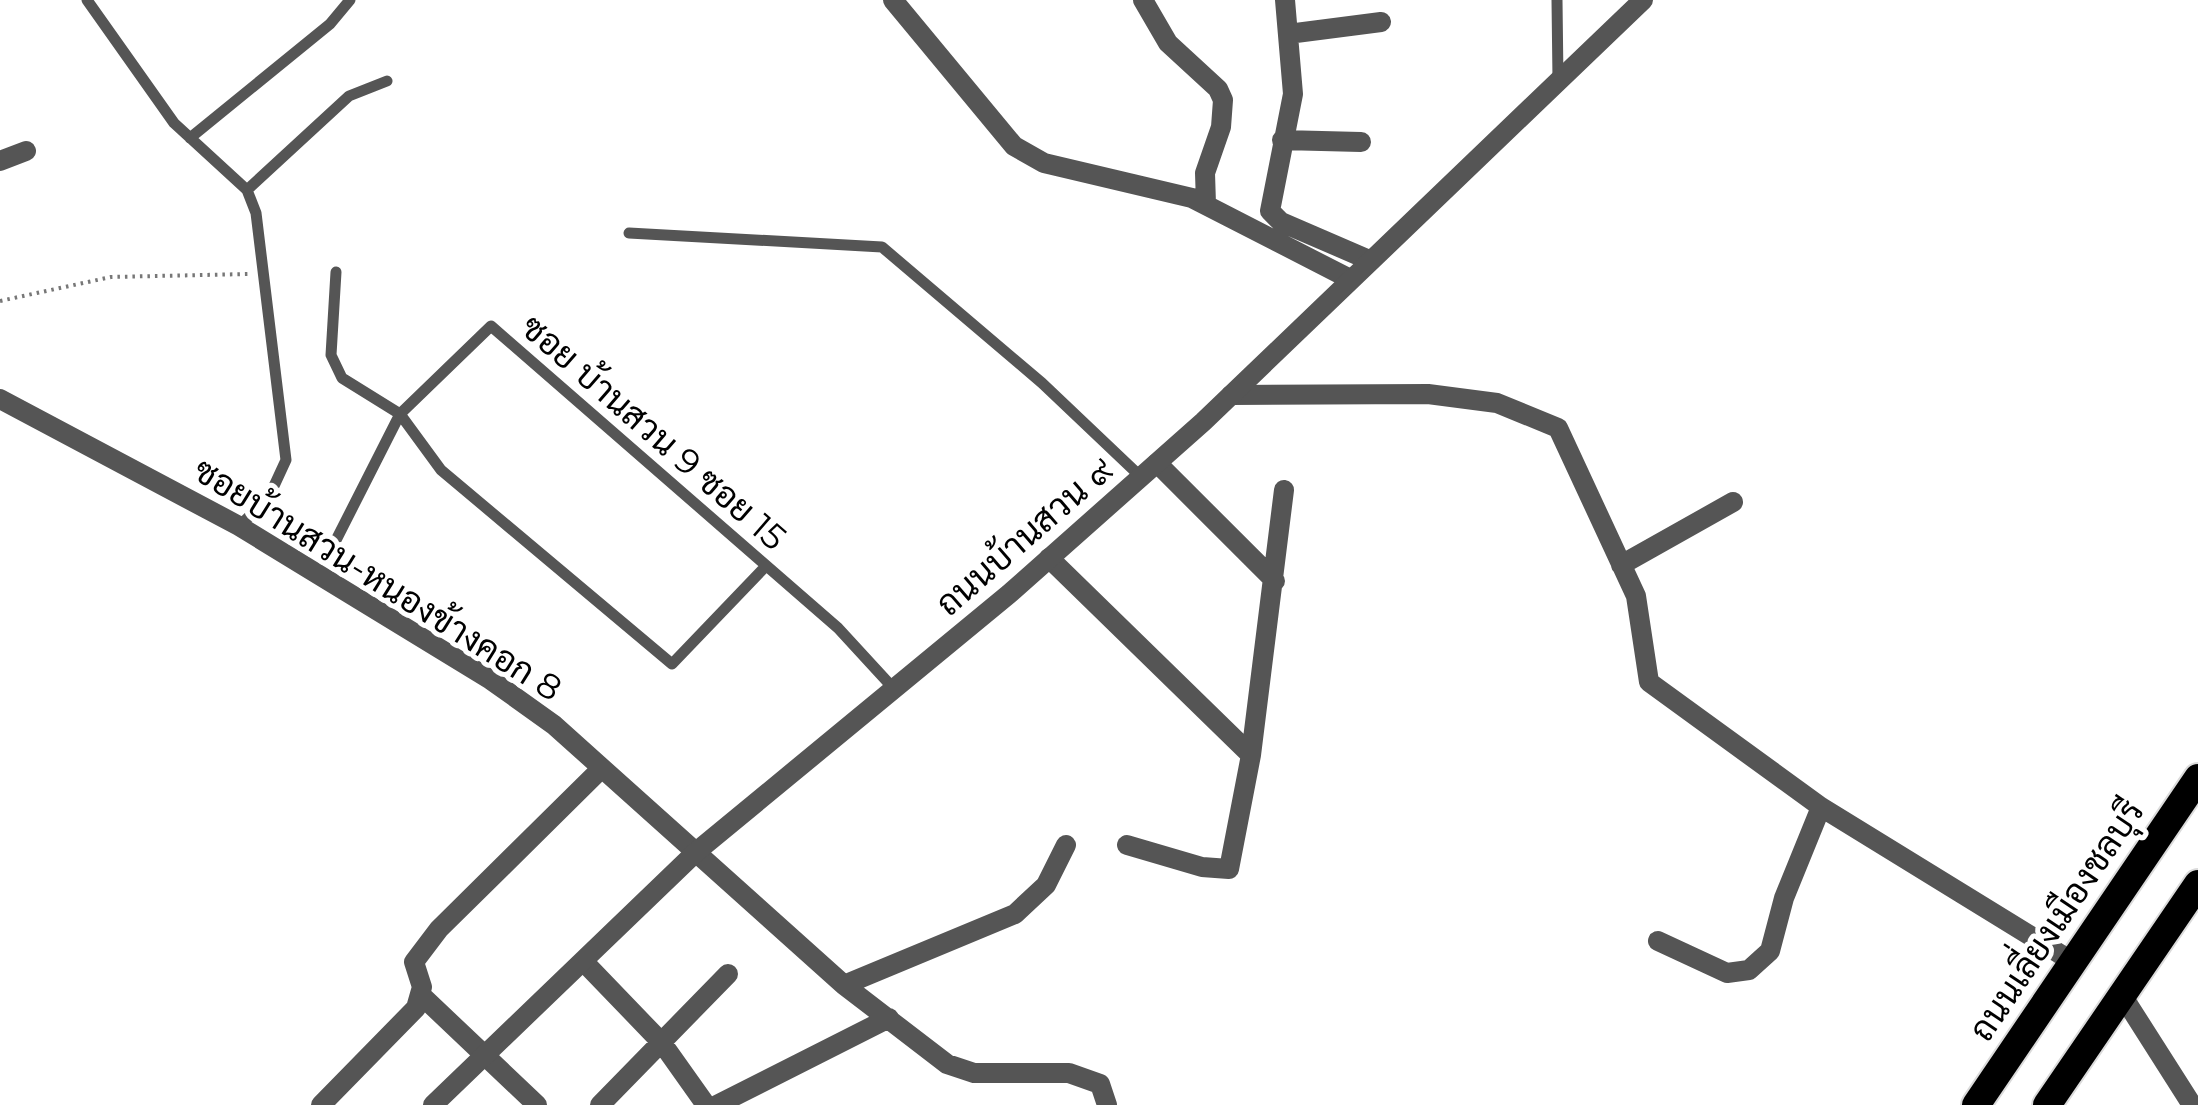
<svg xmlns="http://www.w3.org/2000/svg" width="2198" height="1105" viewBox="0 0 2198 1105" font-family="Montserrat,Sarabun,sans-serif">
	<style>
		.lines { fill: none; stroke-linecap: round; stroke-linejoin: round }
		.trunk-casing { stroke: #dbdbdb; stroke-width: 32 }
		.path { stroke: #777; stroke-width: 4; stroke-dasharray: 2.5 5; stroke-linecap: butt }
		.service { stroke: #555; stroke-width: 11 }
		.minor { stroke: #555; stroke-width: 20 }
		.tertiary { stroke: #555; stroke-width: 20 }
		.trunk { stroke: #000; stroke-width: 28 }
		.labels { text-anchor: middle; dominant-baseline: central; stroke-width: 10; stroke-linejoin: round; paint-order: stroke }
		.street-label { font-size: 35px; fill: #000; stroke: #fff }
	</style>
	<rect width="100%" height="100%" fill="#fff"/>
	<g class="lines">
		<g class="trunk-casing">
			<path id="trunk" d="M 1976,1105 L 2198,778
				M 2047,1105 L 2198,884"/>
		</g>
		<path class="path" d="M 0,301 L 111,277 L 248,274"/>
		<path class="service" d="M 87,0 L 174,123 L 247,190 L 256,213 L 286,460 L 268,499 L 239,526
			M 1557,0 L 1558,80
			M 190,138 L 330,24 L 350,0
			M 247,190 L 349,96 L 387,81
			M 629,233 L 882,247 L 1042,383 L 1141,477
			M 336,272 L 331,355 L 342,378 L 400,414 L 441,470 L 672,664 L 765,567
			M 331,550 L 400,414 L 491,326 L 838,628 L 895,690"/>
		<path class="minor" d="M 893,0 L 1014,146 L 1044,163 L 1192,198 L 1350,279
			M 1143,0 L 1168,43 L 1218,89 L 1223,100 L 1221,127 L 1205,173 L 1206,204
			M 1285,0 L 1293,94 L 1270,211 L 1281,222 L 1369,260
			M 1288,34 L 1381,22
			M 1282,140 L 1361,142
			M 0,161 L 26,151
			M 1231,395 L 1428,394 L 1497,403 L 1558,428 L 1636,596 L 1649,682 L 1821,807 L 2073,962
			M 0,399 L 239,526 L 491,680 L 554,725 L 844,985 L 947,1064 L 974,1073 L 1069,1073 L 1100,1084 L 1107,1105
			M 1157,463 L 1275,581
			M 1049,558 L 1251,755 L 1284,490
			M 1621,565 L 1733,502
			M 1127,845 L 1202,867 L 1229,869 L 1251,755
			M 1658,941 L 1727,973 L 1749,970 L 1770,951 L 1784,898 L 1821,807
			M 584,962 L 662,1043 L 706,1105
			M 844,985 L 1015,914 L 1046,885 L 1066,845
			M 421,995 L 537,1105
			M 2122,995 L 2192,1105
			M 321,1105 L 416,1008 L 422,987 L 414,962 L 439,929 L 602,768
			M 600,1105 L 728,974
			M 717,1105 L 889,1018"/>
		<path class="tertiary" d="M 433,1105 L 696,852 L 1009,594 L 1203,422 L 1643,0"/>
		<use href="#trunk" class="trunk"/>
	</g>
	<g class="labels">
		<g class="street-label">
			<text transform="translate(654 432) rotate(41)">ซอย บ้านสวน 9 ซอย 15</text>
			<text transform="translate(1024 536) rotate(-41)">ถนนบ้านสวน ๙</text>
			<text transform="translate(378 579) rotate(32)">ซอยบ้านสวน-หนองข้างคอก 8</text>
			<text transform="translate(2056 920) rotate(-56)">ถนนเลี่ยงเมืองชลบุรี</text>
		</g>
	</g>
</svg>
